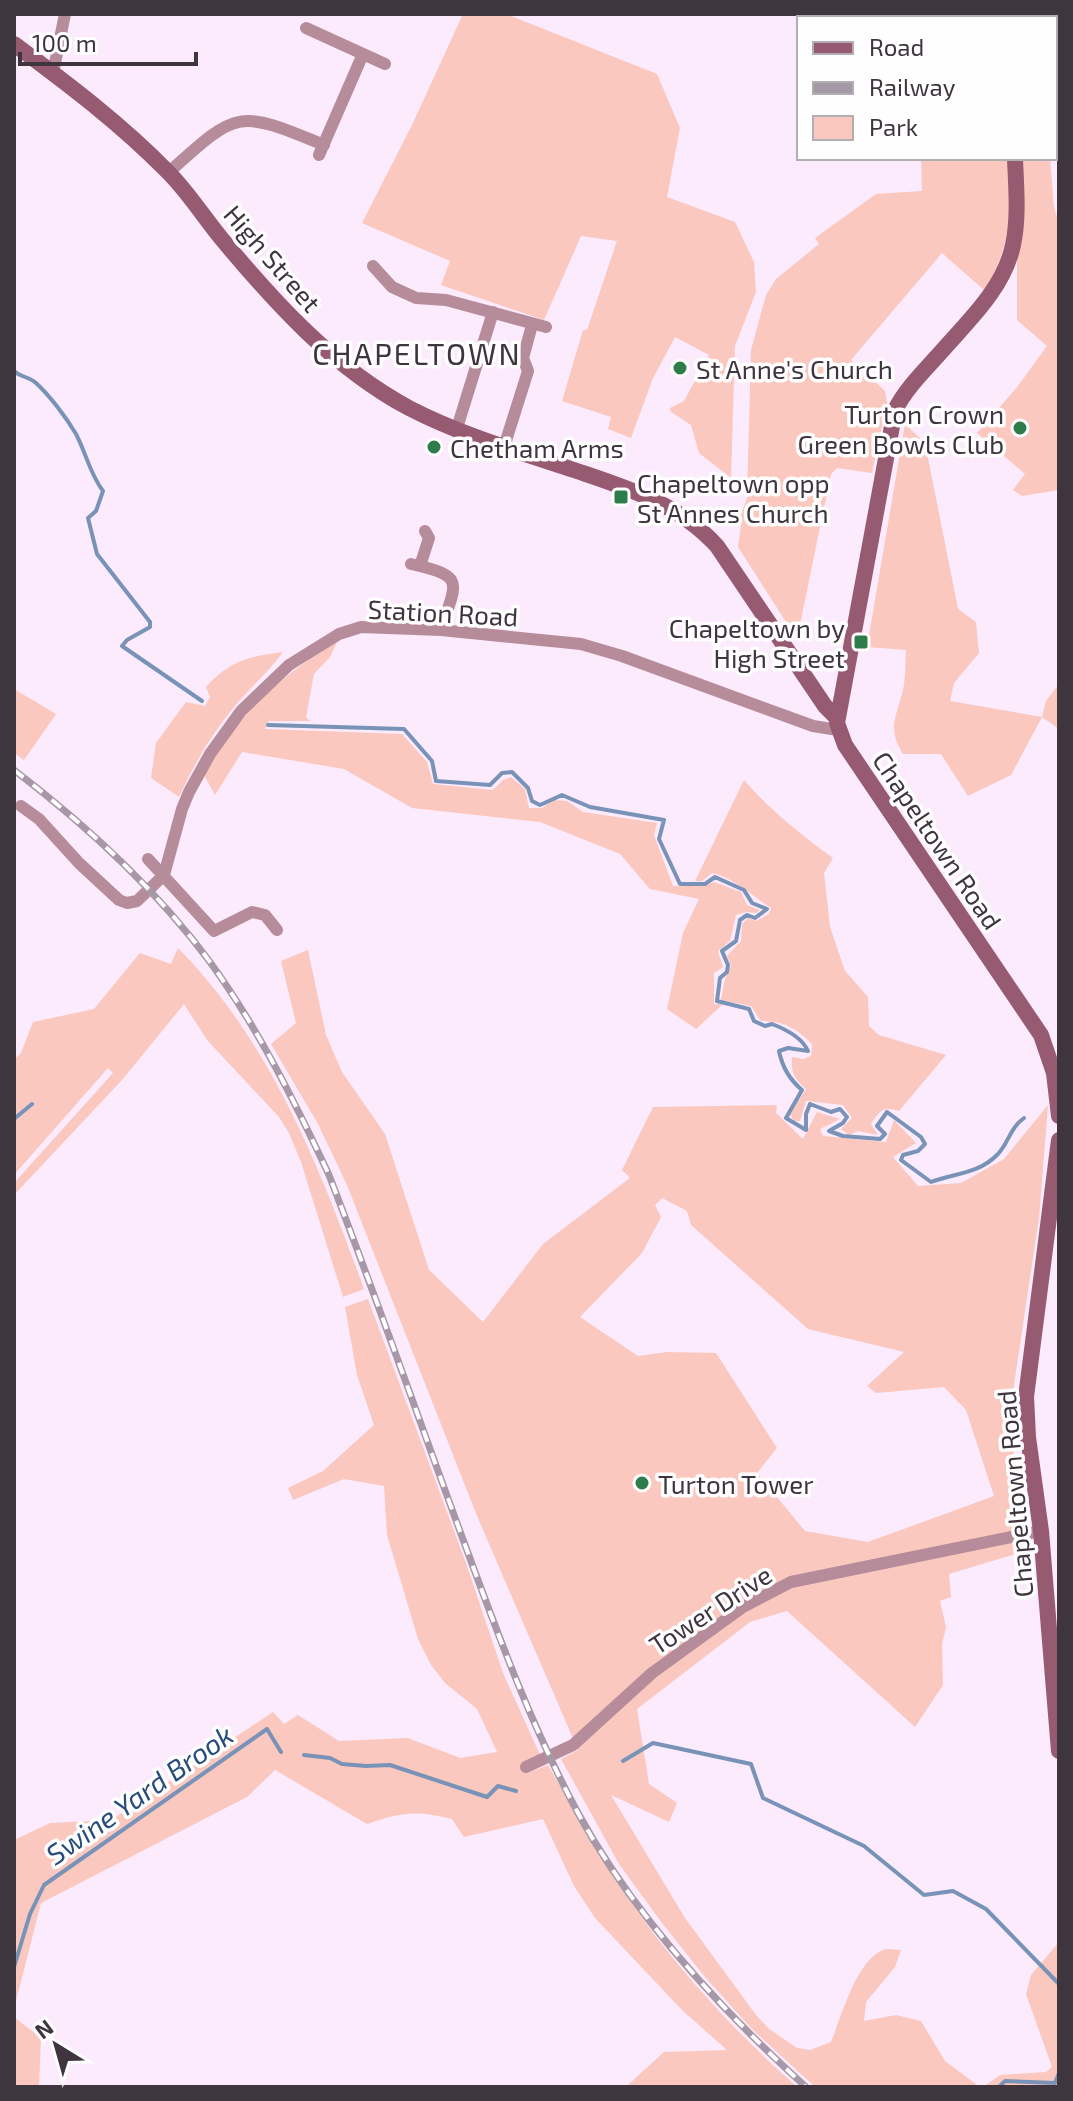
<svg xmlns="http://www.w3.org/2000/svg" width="1073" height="2101" viewBox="0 0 1073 2101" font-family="'Exo 2',sans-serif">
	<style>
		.green { fill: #fac8be; fill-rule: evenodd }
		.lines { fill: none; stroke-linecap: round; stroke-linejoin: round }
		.stream { stroke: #7893b7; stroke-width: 4 }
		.street { stroke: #b78c9a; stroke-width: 12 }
		.secondary { stroke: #975b71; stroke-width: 16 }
		.rail-casing { stroke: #a698a7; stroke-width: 7 }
		.rail { stroke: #fefefe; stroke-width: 4; stroke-dasharray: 12; stroke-linecap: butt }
		.poi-dot { fill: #2e7c4b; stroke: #fefefe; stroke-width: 3 }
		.labels { text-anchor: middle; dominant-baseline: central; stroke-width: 7; stroke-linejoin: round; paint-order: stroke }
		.street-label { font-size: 26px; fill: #3e353f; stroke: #fefefe }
		.poi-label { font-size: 26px; fill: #3e353f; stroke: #fefefe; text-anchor: start }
		.water-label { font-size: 28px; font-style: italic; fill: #264c7d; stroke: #fefefe }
		.quarter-label { font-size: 30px; letter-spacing: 2px; fill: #3e353f; stroke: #fefefe }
	</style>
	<rect width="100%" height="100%" fill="#fceafd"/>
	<path class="green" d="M 463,14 L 506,14 L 657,74 L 680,128 L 667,197 L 735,222 L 754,262 L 756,292 L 735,346 L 731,478 L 699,453 L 691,425 L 671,412 L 670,408 L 684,401 L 709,355 L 675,337 L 653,378 L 631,438 L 608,429 L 611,417 L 562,401 L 583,330 L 587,330 L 617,241 L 581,236 L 544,320 L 441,285 L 450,261 L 362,223 L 412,125 Z
		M 879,14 L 1009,14 L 1009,18 L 882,18 Z
		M 921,158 L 1010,158 C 1010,208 1013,246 984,290 L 942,253 L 851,360 L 885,391 L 887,403 L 872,473 L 837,468 L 831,474 L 797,639 L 738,547 L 741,525 L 738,523 L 747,498 L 751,350 L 766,295 L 776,279 L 819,244 L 815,238 L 876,194 L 922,191 Z
		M 1022,158 L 1050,158 L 1054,207 L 1059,223 L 1059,490 L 1022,496 L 1013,490 L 1025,474 L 977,433 L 1018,386 L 1047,346 L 1017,320 L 1017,260 L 1022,241 Z
		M 905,424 L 925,443 L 958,609 L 976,622 L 979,653 L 954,683 L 950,701 L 1042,717 L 1046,701 L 1059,684 L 1059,729 L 1042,717 L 1011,775 L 968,796 L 941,754 L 903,754 C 888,729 895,720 902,694 C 906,680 905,664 906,650 L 867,647 Z
		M 337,642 L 330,657 L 314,674 L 306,717 L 310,721 L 269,721 L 265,729 L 402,734 L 427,762 L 433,784 L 493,790 L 503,780 L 511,777 L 525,789 L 529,808 L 542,808 L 553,800 L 567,801 L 583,812 L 657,823 L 654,835 L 673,886 L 705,886 L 714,882 L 741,892 L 747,905 L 760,910 L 757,913 L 746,912 L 736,915 L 730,941 L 718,951 L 723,967 L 714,973 L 714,1004 L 723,1004 L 696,1029 L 667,1009 L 683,933 L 699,899 L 650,889 L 620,854 L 540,822 L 412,808 L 344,769 L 242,752 L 215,795 L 204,775 C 240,713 275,679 337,642 Z
		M 283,652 C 269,671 256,682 241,699 C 215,728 195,762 179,797 L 151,778 L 156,743 L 186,702 L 205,706 L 210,697 L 206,687 C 231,660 248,657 283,652 Z
		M 14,689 L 56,714 L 24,760 L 14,753 Z
		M 744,780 C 771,811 800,834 833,858 L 824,873 L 830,927 L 845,971 L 868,997 L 869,1026 L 879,1035 L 946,1055 L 899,1111 C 883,1106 880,1110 871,1124 L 878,1135 L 858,1131 L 849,1135 L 841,1129 L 852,1118 L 843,1105 L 806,1101 L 800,1121 L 794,1121 L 790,1114 L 806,1089 C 794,1078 791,1073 792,1057 L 803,1059 L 811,1056 L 812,1044 C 796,1028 784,1021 761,1021 L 751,1006 L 721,1000 L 725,979 L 731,966 L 727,956 L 741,941 L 742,924 L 748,918 L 756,921 L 769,914 L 771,908 C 752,896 735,878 712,873 L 702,881 L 695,881 Z
		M 178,948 C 271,1042 320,1168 364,1289 L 343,1297 L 301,1162 L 289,1133 L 279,1117 L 207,1040 L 184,1004 L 122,1080 L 14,1195 L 14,1183 L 113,1073 L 108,1068 L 14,1175 L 14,1060 L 21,1053 L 33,1022 L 94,1009 L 140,953 L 171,964 Z
		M 308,950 L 326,1035 L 342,1072 L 385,1134 L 429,1270 L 483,1322 L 543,1244 L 630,1178 L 622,1170 L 653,1107 L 777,1105 L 776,1113 L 803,1139 L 817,1112 L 840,1119 L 820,1129 L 823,1136 L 886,1142 L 894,1120 L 916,1143 L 893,1157 L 918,1186 L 961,1183 L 1004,1159 L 1048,1105 L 1039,1218 L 1012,1398 L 1012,1444 L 1029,1550 L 949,1574 L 951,1597 L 940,1601 L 946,1627 L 942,1644 L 943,1685 L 915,1727 L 787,1611 L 750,1622 L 637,1709 L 649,1784 L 677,1803 L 669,1822 L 611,1795 L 685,1918 L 756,2015 L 769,2029 L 797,2048 L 810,2050 L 831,2042 C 842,2015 856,1961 883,1950 C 888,1948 895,1950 901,1950 L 895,1967 L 866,2002 L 864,2021 L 896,2015 L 921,2021 L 945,2061 L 980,2087 L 815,2087 L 751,2028 L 705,1977 L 662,1923 L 619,1864 L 561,1759 L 578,1750 L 477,1516 L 347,1185 L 318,1124 L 271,1044 L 296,1023 L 281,961 ZM 662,1198 L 687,1211 L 691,1225 L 808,1329 L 904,1352 L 867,1386 L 876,1393 L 944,1387 L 966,1410 L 994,1496 L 868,1542 L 805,1531 L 757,1473 L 777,1448 L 716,1353 L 667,1352 L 638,1356 L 580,1317 L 642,1253 L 661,1217 L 655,1205 Z
		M 368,1299 L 466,1563 L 503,1673 L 541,1757 L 526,1764 L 528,1773 L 548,1765 C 574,1811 599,1858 630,1901 C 678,1970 734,2031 797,2087 L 629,2087 L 629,2084 L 664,2052 L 727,2050 L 683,2011 L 595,1918 L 574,1886 L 543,1819 L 464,1837 L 452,1819 C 418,1810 400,1812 367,1824 L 275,1770 L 247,1797 L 41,1903 L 14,2009 L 14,1840 L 50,1823 L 111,1820 L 273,1712 L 284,1724 L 298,1715 L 339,1741 L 408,1738 L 460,1758 L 497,1752 L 477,1709 L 445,1683 L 431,1665 L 418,1639 L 387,1535 L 384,1486 L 344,1479 L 293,1500 L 288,1488 L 323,1471 L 374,1425 L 357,1375 L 345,1307 Z
		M 1059,1942 L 1059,2087 L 983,2087 L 1000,2075 L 1046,2072 L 1052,2067 L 1026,1994 L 1031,1975 Z
		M 14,2017 L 41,2038 L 39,2087 L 14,2087 Z"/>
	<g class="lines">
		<path class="stream" d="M 14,371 C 20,377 30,377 36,383 C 50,396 66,417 76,434 C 86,453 90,474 103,491 L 96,511 L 88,518 L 97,554 L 150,622 L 150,627 L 127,640 L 122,646 L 202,701
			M 268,725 L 404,729 L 432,761 L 436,781 L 490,785 L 502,773 L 512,772 L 528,788 L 532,801 L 540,805 L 562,795 L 590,807 L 664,820 L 659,839 L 680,884 L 705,884 L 715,877 L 744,890 L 752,903 L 767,909 L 755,918 L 747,915 L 740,920 L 736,941 L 722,951 L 728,965 L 727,972 L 720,978 L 717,1001 L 749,1009 L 754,1021 L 765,1026 L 772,1024 C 785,1029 802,1037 808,1051 L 788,1048 L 779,1051 C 782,1066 790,1080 802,1090 L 786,1118 L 806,1130 L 806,1114 L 810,1104 L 831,1112 L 840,1109 L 847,1117 L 843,1123 L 829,1131 L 843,1136 L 880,1139 L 885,1134 L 877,1126 L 887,1112 L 921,1137 L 925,1144 L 918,1151 L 903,1155 L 901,1160 L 931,1182 C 955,1173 978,1174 997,1155 C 1009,1143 1009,1129 1024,1118
			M 14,1119 L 32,1104
			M 304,1755 L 330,1758 L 342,1764 L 366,1766 L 390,1765 L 487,1797 L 498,1786 L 516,1791
			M 623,1761 L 653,1743 L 751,1764 L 763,1798 L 864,1846 L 924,1895 L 953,1891 L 986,1909 L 1059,1984
			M 14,1967 L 30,1914 L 44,1885 L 267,1729 L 281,1752
			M 999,2087 L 1005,2081 L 1055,2083 L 1059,2073"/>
		<path class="street" d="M 1042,14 L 1044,18
			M 306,28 L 385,64
			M 1055,45 L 1059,55
			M 53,73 L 65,14
			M 319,155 L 363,54
			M 169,172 C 238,110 237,109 324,145
			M 373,266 L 392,287 L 416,298 L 446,300 L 546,327
			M 457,428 L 493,312
			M 504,447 L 528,371 L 523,358 L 532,325
			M 411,564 C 467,576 456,582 441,630
			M 420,566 L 429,538 L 425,531
			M 21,806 L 39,819 L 79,863 L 119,900 L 127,903 L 137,901 L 164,875 L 182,809 L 189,792 L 210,754 L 241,711 L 289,665 L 339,634 L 361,627 L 441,630 L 581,644 L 622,656 L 813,726 L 838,730
			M 148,859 L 214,931 L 252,912 L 265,915 L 277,930
			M 526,1767 L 573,1745 L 652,1673 L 743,1607 L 791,1582 L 1041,1531"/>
		<path class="secondary" d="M 1014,14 L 1014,18
			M 14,44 C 68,84 121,124 168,172 C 188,192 203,216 221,238 C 275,303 334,368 409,408 C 461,435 519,452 574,470 C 627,488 678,503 717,546 L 825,706 L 837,718
			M 1015,158 C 1016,186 1019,217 1013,245 C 1004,288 969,320 941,352 C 925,370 906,388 895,410 L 837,723 L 845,745 L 1041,1035 L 1054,1073 L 1059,1116
			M 1059,1140 L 1026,1397 L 1028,1437 L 1041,1531 L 1059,1751"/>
		<g class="rail-casing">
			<path id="rail" d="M 14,770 C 86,825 156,889 210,962 C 258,1028 295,1102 329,1175 C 375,1294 417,1414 461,1534 C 496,1629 530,1724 578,1813 C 633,1914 721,2010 806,2087"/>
		</g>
		<use href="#rail" class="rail"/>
	</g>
	<g class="poi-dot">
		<circle cx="680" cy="368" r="8"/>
		<circle cx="1020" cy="428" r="8"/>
		<circle cx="434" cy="447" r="8"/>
		<rect x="613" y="489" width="16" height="16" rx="4"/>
		<rect x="853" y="634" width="16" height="16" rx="4"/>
		<circle cx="642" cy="1483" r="8"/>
	</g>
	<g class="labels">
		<g class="street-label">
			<text transform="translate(273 258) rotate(49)">High Street</text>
			<text transform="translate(443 612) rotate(3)">Station Road</text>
			<text transform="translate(938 840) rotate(56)">Chapeltown Road</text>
			<text transform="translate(1014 1494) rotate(-95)">Chapeltown Road</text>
			<text transform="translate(710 1609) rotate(-33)">Tower Drive</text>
		</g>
		<g class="poi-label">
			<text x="696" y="368">St Anne's Church</text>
			<text x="1004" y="413" text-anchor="end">Turton Crown<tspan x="1004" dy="30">Green Bowls Club</tspan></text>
			<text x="450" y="447">Chetham Arms</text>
			<text x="637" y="482">Chapeltown opp<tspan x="637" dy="30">St Annes Church</tspan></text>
			<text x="845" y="627" text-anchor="end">Chapeltown by<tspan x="845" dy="30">High Street</tspan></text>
			<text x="658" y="1483">Turton Tower</text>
		</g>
		<g class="water-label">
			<text transform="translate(139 1794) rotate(-35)">Swine Yard Brook</text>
		</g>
		<g class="quarter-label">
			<text x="417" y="353">CHAPELTOWN</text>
		</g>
	</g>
	<rect width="1073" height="2101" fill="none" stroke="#3e353f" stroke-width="32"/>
	<rect x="797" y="16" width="260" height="144" fill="#fefefe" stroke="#b1aeb2" stroke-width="2"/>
	<rect x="813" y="42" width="40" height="12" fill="#975b71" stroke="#b1aeb2" stroke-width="2"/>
	<text x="869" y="56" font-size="24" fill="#3e353f">Road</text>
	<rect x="813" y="82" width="40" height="12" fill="#a698a7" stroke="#b1aeb2" stroke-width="2"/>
	<text x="869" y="96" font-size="24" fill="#3e353f">Railway</text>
	<rect x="813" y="116" width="40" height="24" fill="#fac8be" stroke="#b1aeb2" stroke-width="2"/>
	<text x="869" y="136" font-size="24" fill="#3e353f">Park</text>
	<g transform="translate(56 2045) rotate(323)" stroke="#fefefe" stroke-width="6" paint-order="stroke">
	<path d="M0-6L14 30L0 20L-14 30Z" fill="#3e353f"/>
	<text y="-12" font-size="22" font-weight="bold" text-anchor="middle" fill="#3e353f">N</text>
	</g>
	<path d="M20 52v12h176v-12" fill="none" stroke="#3e353f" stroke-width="4"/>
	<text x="32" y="52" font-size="24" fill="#3e353f" stroke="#fefefe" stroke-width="6" paint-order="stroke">100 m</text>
</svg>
